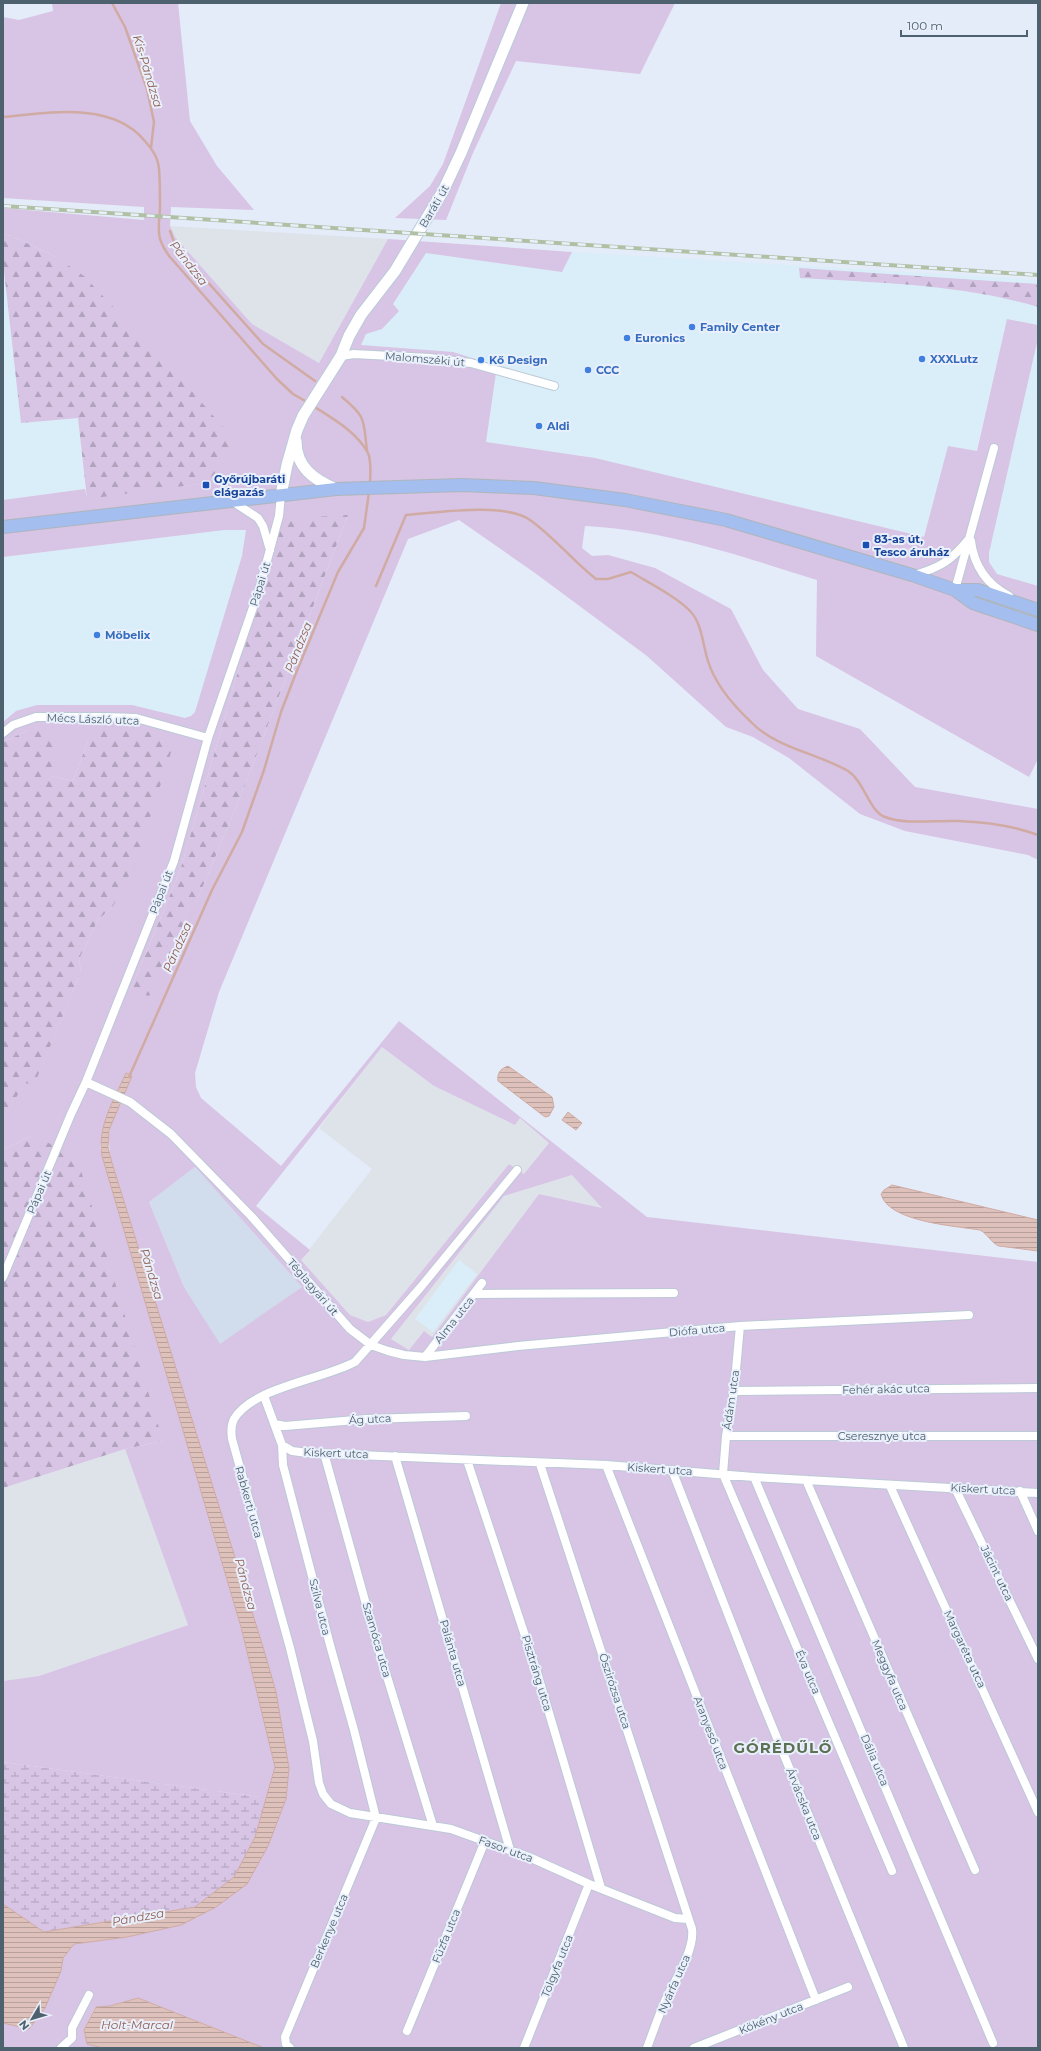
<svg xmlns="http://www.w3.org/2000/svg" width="1041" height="2051" viewBox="0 0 1041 2051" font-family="Montserrat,sans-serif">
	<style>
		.residential { fill: #d1dcec }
		.commercial { fill: #d9eef8 }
		.industrial { fill: #dee3e9; fill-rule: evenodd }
		.green { fill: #d8c4e4; fill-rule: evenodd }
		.forest { fill: url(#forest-firs) }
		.wetland { fill: url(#wetland-marsh) }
		.water { fill: url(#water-rules); stroke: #d0aba3 }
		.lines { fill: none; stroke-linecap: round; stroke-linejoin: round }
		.stream { stroke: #d0aba3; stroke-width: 2.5 }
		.street-casing { stroke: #bcc9d7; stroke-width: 10 }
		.secondary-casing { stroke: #bacbdb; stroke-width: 13 }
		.primary-casing { stroke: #adb6bc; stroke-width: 14 }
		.street { stroke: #fff; stroke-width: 8 }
		.secondary { stroke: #fff; stroke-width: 11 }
		.primary { stroke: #a4bef0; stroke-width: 12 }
		.rail-casing { stroke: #b0c0a4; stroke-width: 4 }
		.rail { stroke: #e9f0fc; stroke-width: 2.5; stroke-dasharray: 8; stroke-linecap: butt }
		.shop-dot { fill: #3f7fe0; stroke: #e9f0fc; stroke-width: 1.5 }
		.transit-dot { fill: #1a4fb4; stroke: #e9f0fc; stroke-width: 1.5 }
		.labels { text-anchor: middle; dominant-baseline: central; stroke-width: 4; stroke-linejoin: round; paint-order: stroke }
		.street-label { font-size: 11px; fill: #4d616e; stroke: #e9f0fc }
		.shop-label { font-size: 11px; font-weight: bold; fill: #366cbe; stroke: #e9f0fc; text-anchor: start }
		.transit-label { font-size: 11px; font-weight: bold; fill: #164399; stroke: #e9f0fc; text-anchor: start }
		.water-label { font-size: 12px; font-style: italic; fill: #926054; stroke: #e9f0fc }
		.district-label { font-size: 15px; font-weight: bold; letter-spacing: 1px; fill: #5c7053; stroke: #e9f0fc }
	</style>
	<defs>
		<pattern id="forest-firs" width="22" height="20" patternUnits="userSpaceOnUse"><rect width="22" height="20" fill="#d8c4e4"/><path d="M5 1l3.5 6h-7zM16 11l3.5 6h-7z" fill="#b1a3bd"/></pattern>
		<pattern id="wetland-marsh" width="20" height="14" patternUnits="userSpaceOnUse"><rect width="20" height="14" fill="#d8c4e4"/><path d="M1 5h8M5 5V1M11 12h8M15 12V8" fill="none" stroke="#b1a3bd"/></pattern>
		<pattern id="water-rules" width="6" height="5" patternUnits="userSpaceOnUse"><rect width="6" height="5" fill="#dfc1bb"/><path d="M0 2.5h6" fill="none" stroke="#b7a09c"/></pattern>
	</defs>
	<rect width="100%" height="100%" fill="#e4ebf9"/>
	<path class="residential" d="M 195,1167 L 302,1287 L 220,1345 L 184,1287 L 149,1202 Z"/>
	<path class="commercial" d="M 572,252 L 1038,280 L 1038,325 L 1007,319 L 976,451 L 948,446 L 924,537 L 595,458 L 486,442 L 495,380 L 361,345 L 366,334 L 382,329 L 399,310 L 393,304 L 426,253 L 562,272 Z
		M 3,262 L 21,423 L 78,418 L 85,489 L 3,500 Z
		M 1038,338 L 1038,586 L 997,574 L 989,562 L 989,553 Z
		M 224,530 L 246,530 L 242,556 L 195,712 L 191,716 L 185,718 L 132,705 L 37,705 L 16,711 L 3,722 L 3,557 Z
		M 459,1260 L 477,1273 L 433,1333 L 415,1319 Z"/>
	<path class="industrial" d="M 170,226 L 388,239 L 319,363 L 252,324 L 174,237 Z
		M 382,1047 L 434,1086 L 515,1125 L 520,1118 L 549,1143 L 524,1174 L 509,1164 L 386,1315 L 368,1322 L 350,1315 L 301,1260 L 372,1169 L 319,1128 Z
		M 572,1175 L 603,1208 L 539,1194 L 432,1337 L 423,1332 L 409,1350 L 391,1339 L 504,1196 ZM 459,1260 L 477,1274 L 433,1332 L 415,1319 Z
		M 125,1449 L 188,1625 L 39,1676 L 3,1681 L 3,1488 Z"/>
	<path class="green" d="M 52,3 L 178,3 L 190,121 L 217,166 L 254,210 L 171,207 L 170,226 L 175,237 L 252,324 L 319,363 L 388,239 L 572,252 L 562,272 L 426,253 L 393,304 L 399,311 L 382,329 L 366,334 L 361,345 L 453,352 L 497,366 L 486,442 L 595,458 L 924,537 L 948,446 L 977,451 L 1007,319 L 1038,325 L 1038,338 L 989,553 L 989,562 L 997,574 L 1038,586 L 1038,759 L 1029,777 L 816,656 L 817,580 C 741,556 665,530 585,526 L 582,548 L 592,556 L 608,555 L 655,568 L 731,609 L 763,670 L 798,709 L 860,729 L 915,787 L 1038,809 L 1038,860 L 1028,855 L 905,831 L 860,814 L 789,758 L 753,737 L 726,727 L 647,656 L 535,573 L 459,520 L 408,539 L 219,992 L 195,1073 L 196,1087 L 201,1098 L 281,1166 L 399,1021 L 647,1217 L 1038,1262 L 1038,2048 L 264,2048 L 138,1998 L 110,2006 L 95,2007 L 84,2030 L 87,2044 L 103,2048 L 3,2048 L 3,2023 L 29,2028 L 45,2008 L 61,1971 L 63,1958 L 74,1944 L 127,1937 L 181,1924 L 268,1846 L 286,1799 L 289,1768 L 263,1647 L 112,1163 C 103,1124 116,1110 132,1076 L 126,1073 L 100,1146 L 102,1156 L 241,1627 L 275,1767 L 267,1798 L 3,1762 L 3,1681 L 39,1676 L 188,1625 L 125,1449 L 163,1441 L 31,1136 L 3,1150 L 3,1119 L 25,1082 L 34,1084 L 81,972 L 79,959 L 88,941 L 98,920 L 113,906 L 88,741 L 73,781 L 51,776 L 29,730 L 3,742 L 3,722 L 16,711 L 37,705 L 132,705 L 185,718 L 191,716 L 195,712 L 242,556 L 246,530 L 224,530 L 3,557 L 3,500 L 85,489 L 87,498 L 206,483 L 56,257 L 12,236 L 3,234 L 3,208 L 144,220 L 144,207 L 3,198 L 3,17 L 19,20 L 53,11 ZM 348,515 L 242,793 L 198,898 L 130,991 L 180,871 L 240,665 ZM 382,1047 L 434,1086 L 515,1125 L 520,1118 L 549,1143 L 524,1174 L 509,1164 L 386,1315 L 368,1322 L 350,1315 L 301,1260 L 310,1250 L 256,1206 ZM 195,1167 L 302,1287 L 220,1344 L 184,1287 L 149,1202 ZM 572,1175 L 602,1208 L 539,1194 L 432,1337 L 424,1331 L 409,1350 L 391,1339 L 504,1196 Z
		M 501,3 L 675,3 L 640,74 L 516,61 L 473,153 L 446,220 L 395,218 L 430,186 L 443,164 Z"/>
	<path class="forest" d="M 3,234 L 12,236 L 56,257 L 84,276 L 183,381 L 236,442 L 223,464 L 206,483 L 87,499 L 78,418 L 21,423 L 3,262 Z
		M 799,268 L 1038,284 L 1038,307 C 961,284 880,283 800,278 Z
		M 348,515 L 242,793 L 198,898 L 149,996 L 130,991 L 180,871 L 240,665 L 281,519 Z
		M 106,726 L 142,730 L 175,740 L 135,864 L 113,906 L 98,920 L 88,941 L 79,959 L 81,972 L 34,1085 L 25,1083 L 3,1119 L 3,742 L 29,730 L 54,731 L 51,776 L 73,781 L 88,741 Z
		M 31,1136 L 76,1154 L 163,1441 L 125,1449 L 3,1488 L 3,1150 Z"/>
	<path class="wetland" d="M 3,1762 L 267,1798 L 255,1837 L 234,1877 L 195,1907 L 44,1932 L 3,1904 Z"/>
	<path class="water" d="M 508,1066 L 552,1097 L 554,1107 L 549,1116 L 545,1117 L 498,1081 C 497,1073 500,1069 508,1066 Z
		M 126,1073 L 132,1076 L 109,1130 L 108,1147 L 112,1163 L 263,1647 L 276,1692 L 289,1768 L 286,1799 L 268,1846 L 247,1884 L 216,1907 L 181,1925 L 127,1937 L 74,1944 L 63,1958 L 61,1971 L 45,2008 L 29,2029 L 3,2023 L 3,1904 L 44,1932 L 195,1907 L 234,1877 L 255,1837 L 275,1767 L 241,1627 L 102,1156 C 97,1126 114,1100 126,1073 Z
		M 568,1112 L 582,1123 L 576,1130 L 562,1120 Z
		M 892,1185 L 1038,1220 L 1038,1251 L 999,1246 C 991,1243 988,1234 980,1230 C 956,1226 888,1222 881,1194 L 884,1190 Z
		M 138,1998 L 264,2048 L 103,2048 L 87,2044 L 84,2030 L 96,2007 L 110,2006 Z"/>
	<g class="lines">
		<path class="stream" d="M 112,3 L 125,27 L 147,89 L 154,122 L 151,148
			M 3,117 C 47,113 111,101 144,140 C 152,149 158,157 159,169 C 160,181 160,194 160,206 C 160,217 157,228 160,239 C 162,245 166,252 170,257 L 277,379 L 293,394 L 307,402
			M 170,231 L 174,242 L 180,251 L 263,344 L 315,381
			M 342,397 C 367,418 363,419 367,451
			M 313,406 C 332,418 357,432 368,453 C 372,462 370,475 370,485
			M 376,586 L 406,515 C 436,513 506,502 530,520 C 554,537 573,561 596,579 L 608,579 L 631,572 C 649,583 677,597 691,612 C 702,624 703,646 708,661 C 715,684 734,706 751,722 C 776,748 817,753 848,771 C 864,781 869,811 885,817 C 905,825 937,820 958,821 C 984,822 1014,826 1038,835
			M 129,1077 L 212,890 L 242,832 L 264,770 L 281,712 L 296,673 L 338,572 L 364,528 L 369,492"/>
		<g class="street-casing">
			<path id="street" d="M 341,356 L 354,354 L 429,358 L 471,363 L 554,386
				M 232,501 L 258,518 L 263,526 L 270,550
				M 971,541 C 974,566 986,584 1009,596
				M 914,575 C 939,568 951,561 968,540
				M 955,590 L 994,448
				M 3,733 L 13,725 L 36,717 L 104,717 L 136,718 L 208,738
				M 86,1082 L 130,1102 L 171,1134 L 251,1216 L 350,1329 L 371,1345 L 388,1351 L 404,1355 L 425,1357 L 518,1346 L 740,1326 L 969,1315
				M 517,1170 L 420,1288 L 355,1362 C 324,1379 253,1387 234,1419 C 231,1425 231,1432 232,1439 L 290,1648 L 313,1741 L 319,1783 L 323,1794 L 331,1804 L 350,1813 L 451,1829 L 529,1857 L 589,1884 L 675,1918 L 688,1919
				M 3,1277 L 71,1114 L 86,1082 L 174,861 L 208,738 L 259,590 L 279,516 L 281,495
				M 474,1294 L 674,1293
				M 740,1326 L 734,1391 L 726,1436 L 723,1474 L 892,1871
				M 425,1357 L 482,1283
				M 734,1391 L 1038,1388
				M 264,1396 L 282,1445 L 283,1465 L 330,1645 L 354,1730 L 376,1818 L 285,2037 L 286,2044 L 290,2048
				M 275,1424 L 285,1426 L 367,1419 L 466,1416
				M 726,1436 L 1038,1436
				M 282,1445 L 292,1451 L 308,1453 L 606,1465 L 754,1477 L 1038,1493
				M 324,1453 L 377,1644 L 433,1826
				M 395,1456 L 510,1850
				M 467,1460 L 536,1669 L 601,1888
				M 540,1464 L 692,1929 C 695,1950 674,1982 665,2001 C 658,2017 653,2032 647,2048
				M 606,1465 L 816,2000
				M 672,1470 L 761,1699 L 904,2048
				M 754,1477 L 993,2043
				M 806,1480 L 975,1870
				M 890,1486 L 1038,1812
				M 955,1488 L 1038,1659
				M 1020,1491 L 1038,1531
				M 407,2031 L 485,1841
				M 61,2048 L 72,2038 L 72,2028 L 89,1995
				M 524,2048 L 589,1884
				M 694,2048 L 848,1987"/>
		</g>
		<g class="secondary-casing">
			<path id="secondary" d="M 296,441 C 296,467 314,480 336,489
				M 281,495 L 287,465 L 297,430 L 303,416 L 341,356 L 349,336 L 361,315 L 395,271 L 443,191 L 461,153 L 523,3"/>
		</g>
		<g class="primary-casing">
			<path id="primary" d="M 3,527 L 336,489 L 462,485 L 534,488 L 625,500 L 726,520 L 912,575 L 955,590 L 973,603 L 1038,625
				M 955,590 L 978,590 L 1038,610"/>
		</g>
		<use href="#street" class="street"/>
		<use href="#secondary" class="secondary"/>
		<use href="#primary" class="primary"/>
		<g class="rail-casing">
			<path id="rail" d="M 3,206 L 1038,275"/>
		</g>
		<use href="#rail" class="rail"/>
	</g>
	<g class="shop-dot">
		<circle cx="692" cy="327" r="4"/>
		<circle cx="627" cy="338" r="4"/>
		<circle cx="922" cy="359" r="4"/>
		<circle cx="481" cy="360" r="4"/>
		<circle cx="588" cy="370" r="4"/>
		<circle cx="539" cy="426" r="4"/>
		<circle cx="97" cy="635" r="4"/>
	</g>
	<g class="transit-dot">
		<rect x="202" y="481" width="8" height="8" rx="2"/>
		<rect x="862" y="541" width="8" height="8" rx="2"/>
	</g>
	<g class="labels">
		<g class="street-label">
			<text transform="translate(434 206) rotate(-60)">Baráti út</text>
			<text transform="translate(425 359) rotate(5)">Malomszéki út</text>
			<text transform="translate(260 584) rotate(-73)">Pápai út</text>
			<text transform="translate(93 719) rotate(2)">Mécs László utca</text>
			<text transform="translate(161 892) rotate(-69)">Pápai út</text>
			<text transform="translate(39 1192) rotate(-67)">Pápai út</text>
			<text transform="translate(313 1287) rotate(49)">Téglagyári út</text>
			<text transform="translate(454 1320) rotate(-52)">Alma utca</text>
			<text transform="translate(697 1330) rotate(-5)">Diófa utca</text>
			<text transform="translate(886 1389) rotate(-1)">Fehér akác utca</text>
			<text transform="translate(731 1400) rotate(-82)">Ádám utca</text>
			<text transform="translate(370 1419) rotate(-3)">Ág utca</text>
			<text x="882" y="1436">Cseresznye utca</text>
			<text transform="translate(336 1453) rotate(2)">Kiskert utca</text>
			<text transform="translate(660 1469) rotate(4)">Kiskert utca</text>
			<text transform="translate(983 1489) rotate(3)">Kiskert utca</text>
			<text transform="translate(249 1502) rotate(74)">Rabkerti utca</text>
			<text transform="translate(997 1573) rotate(64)">Jácint utca</text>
			<text transform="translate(320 1607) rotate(76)">Szilva utca</text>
			<text transform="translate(377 1640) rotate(74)">Szamóca utca</text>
			<text transform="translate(965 1649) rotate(65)">Margaréta utca</text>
			<text transform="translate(453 1653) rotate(74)">Palánta utca</text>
			<text transform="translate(808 1672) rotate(67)">Éva utca</text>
			<text transform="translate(537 1673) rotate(73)">Pisztráng utca</text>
			<text transform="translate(890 1675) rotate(67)">Meggyfa utca</text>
			<text transform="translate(615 1691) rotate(72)">Őszirózsa utca</text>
			<text transform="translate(711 1733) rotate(69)">Aranyeső utca</text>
			<text transform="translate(875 1760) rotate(67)">Dália utca</text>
			<text transform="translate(804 1804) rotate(68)">Árvácska utca</text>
			<text transform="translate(506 1849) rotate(20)">Fasor utca</text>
			<text transform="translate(329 1931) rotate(-67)">Berkenye utca</text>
			<text transform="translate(446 1936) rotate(-68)">Fűzfa utca</text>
			<text transform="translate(557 1966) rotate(-68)">Tölgyfa utca</text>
			<text transform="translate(674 1984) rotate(-66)">Nyárfa utca</text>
			<text transform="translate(771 2018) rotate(-22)">Kökény utca</text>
		</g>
		<g class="shop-label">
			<text x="700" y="327">Family Center</text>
			<text x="635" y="338">Euronics</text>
			<text x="930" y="359">XXXLutz</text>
			<text x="489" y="360">Kő Design</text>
			<text x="596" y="370">CCC</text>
			<text x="547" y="426">Aldi</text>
			<text x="105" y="635">Möbelix</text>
		</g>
		<g class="transit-label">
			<text x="214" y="479">Győrújbaráti<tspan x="214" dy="13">elágazás</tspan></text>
			<text x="874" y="539">83-as út,<tspan x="874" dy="13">Tesco áruház</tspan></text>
		</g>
		<g class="water-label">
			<text transform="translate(148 71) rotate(73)">Kis-Pándzsa</text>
			<text transform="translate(189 263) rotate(52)">Pándzsa</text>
			<text transform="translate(298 647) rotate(-68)">Pándzsa</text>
			<text transform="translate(177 947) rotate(-66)">Pándzsa</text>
			<text transform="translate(152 1274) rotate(73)">Pándzsa</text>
			<text transform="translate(246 1584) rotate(75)">Pándzsa</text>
			<text transform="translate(138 1917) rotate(-10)">Pándzsa</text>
			<text x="137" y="2024">Holt-Marcal</text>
		</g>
		<g class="district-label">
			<text x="783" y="1747">GÓRÉDŰLŐ</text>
		</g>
	</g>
	<rect width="1041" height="2051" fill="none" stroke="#4d616e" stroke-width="8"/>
	<g transform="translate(32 2019) rotate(232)" stroke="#e9f0fc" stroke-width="3" paint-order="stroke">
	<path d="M0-3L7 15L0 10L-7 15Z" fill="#4d616e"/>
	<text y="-6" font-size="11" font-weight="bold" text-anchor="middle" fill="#4d616e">N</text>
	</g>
	<path d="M901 30v6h126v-6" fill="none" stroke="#4d616e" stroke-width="2"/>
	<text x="907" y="30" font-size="12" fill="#4d616e" stroke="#e9f0fc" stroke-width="3" paint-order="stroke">100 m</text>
</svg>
